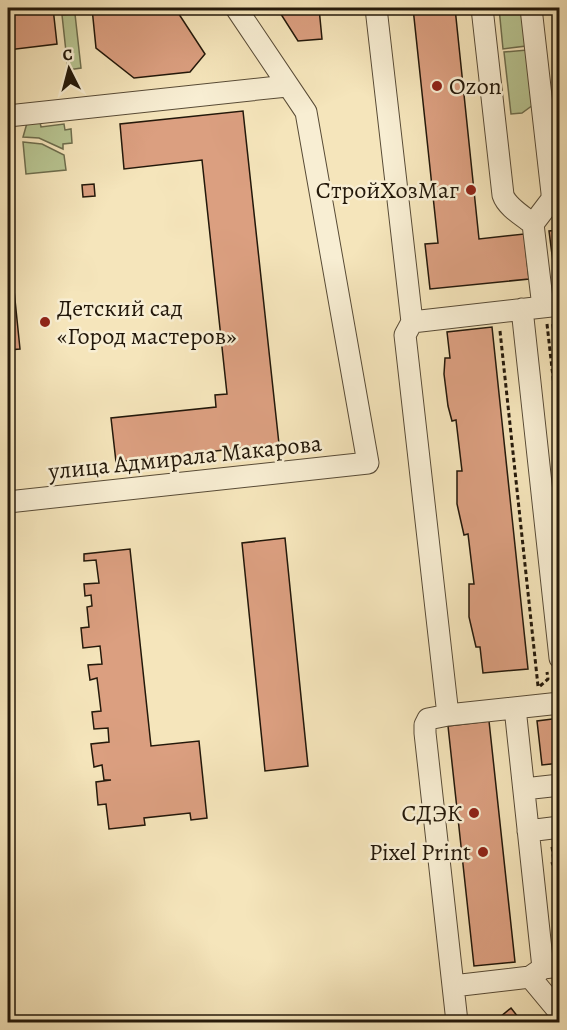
<svg xmlns="http://www.w3.org/2000/svg" width="567" height="1030" viewBox="0 0 567 1030" font-family="Alegreya,serif">
	<style>
		.green { fill: #b8c592; stroke: #6e6e4e; stroke-width: 1.5 }
		.building { fill: #db9f80; stroke: #23180a; stroke-width: 1.5 }
		.lines { fill: none; stroke-linecap: round; stroke-linejoin: round }
		.minor-casing { stroke: #584b36; stroke-width: 23 }
		.path { stroke: #23180a; stroke-width: 3; stroke-dasharray: 4.5 3; stroke-linecap: butt }
		.minor { stroke: #f8eed3; stroke-width: 21 }
		.poi-dot { fill: #8f2418; stroke: #f8eed3; stroke-width: 2 }
		.labels { text-anchor: middle; dominant-baseline: central; stroke-width: 5; stroke-linejoin: round; paint-order: stroke }
		.poi-label { font-size: 24px; fill: #23180a; stroke: #f8eed3; text-anchor: end }
		.street-label { font-size: 24px; fill: #23180a; stroke: #f8eed3 }
	</style>
	<rect width="100%" height="100%" fill="#f5e5bb"/>
	<filter id="stains"><feTurbulence type="fractalNoise" baseFrequency=".00333" numOctaves="4"/><feColorMatrix values="0 0 0 0 .2 0 0 0 0 .09 0 0 0 0 .02 0 0 0 .5 -.17"/></filter>
	<radialGradient id="worn" r=".72"><stop offset=".6" stop-color="#630" stop-opacity="0"/><stop offset="1" stop-color="#630" stop-opacity=".3"/></radialGradient>
	<path class="green" d="M 499,8 L 522,8 L 526,46 L 503,49 Z
		M 75,14 L 81,68 L 68,70 L 62,15 Z
		M 527,50 L 533,105 L 522,113 L 511,114 L 504,52 Z
		M 40,122 L 41,127 L 64,124 L 65,130 L 71,129 L 72,143 L 63,144 L 63,149 L 39,138 L 23,137 L 27,123 Z
		M 23,142 L 42,144 L 64,155 L 66,170 L 26,174 Z"/>
	<path class="building" d="M 8,8 L 53,8 L 57,44 L 8,50 Z
		M 92,8 L 175,8 L 205,54 L 190,72 L 134,78 L 96,48 Z
		M 277,8 L 319,8 L 322,39 L 298,41 Z
		M 413,8 L 455,8 L 479,239 L 524,234 L 529,279 L 430,289 L 425,244 L 438,243 Z
		M 243,111 L 279,444 L 116,462 L 111,418 L 216,407 L 215,395 L 227,394 L 202,160 L 124,169 L 120,124 Z
		M 94,184 L 95,196 L 83,197 L 82,185 Z
		M 560,230 L 560,278 L 555,278 L 549,231 Z
		M 14,290 L 20,349 L 8,350 L 8,291 Z
		M 560,324 L 560,340 L 554,341 L 552,325 Z
		M 492,327 L 528,669 L 483,673 L 480,647 L 476,647 L 469,617 L 469,584 L 474,584 L 468,534 L 464,535 L 457,504 L 457,471 L 462,471 L 456,420 L 452,421 L 448,406 L 444,374 L 445,358 L 450,358 L 447,332 Z
		M 285,538 L 308,766 L 265,771 L 242,543 Z
		M 130,549 L 151,746 L 199,741 L 207,818 L 191,820 L 190,813 L 144,818 L 145,825 L 109,829 L 106,804 L 98,805 L 96,782 L 111,780 L 104,780 L 102,765 L 94,767 L 91,744 L 109,742 L 108,728 L 94,729 L 92,712 L 101,711 L 97,678 L 90,680 L 88,665 L 102,664 L 100,646 L 83,648 L 81,628 L 89,627 L 87,607 L 92,606 L 91,595 L 85,596 L 84,584 L 99,583 L 96,560 L 84,561 L 84,554 Z
		M 560,718 L 560,763 L 542,765 L 537,721 Z
		M 489,721 L 515,962 L 474,966 L 448,726 Z
		M 555,837 L 560,837 L 560,876 L 556,842 Z
		M 511,1008 L 522,1022 L 494,1022 Z"/>
	<g class="lines">
		<g class="minor-casing">
			<path id="minor" d="M 376,8 L 412,322 L 405,335 L 448,715 L 560,703
				M 482,8 L 503,195 C 507,207 523,216 533,224
				M 531,8 L 552,193 L 552,199 L 533,224 L 543,307
				M 8,116 L 287,86
				M 522,309 L 560,658
				M 412,322 L 560,305
				M 8,502 L 368,463 L 306,112 L 236,8
				M 515,708 L 543,968
				M 448,715 L 428,719 L 425,725 L 425,733 L 457,1022
				M 524,789 L 560,785
				M 528,831 L 560,827
				M 530,977 L 560,1013
				M 453,986 L 530,977 L 543,968 L 560,966"/>
		</g>
		<path class="path" d="M 547,324 L 560,439
			M 500,331 L 538,686
			M 540,686 L 548,679 L 547,672
			M 551,864 L 554,863 L 552,846"/>
		<use href="#minor" class="minor"/>
	</g>
	<g class="poi-dot">
		<circle cx="437" cy="86" r="6"/>
		<circle cx="471" cy="190" r="6"/>
		<circle cx="45" cy="322" r="6"/>
		<circle cx="474" cy="813" r="6"/>
		<circle cx="483" cy="852" r="6"/>
	</g>
	<g class="labels">
		<g class="poi-label">
			<text x="449" y="86" text-anchor="start">Ozon</text>
			<text x="459" y="190">СтройХозМаг</text>
			<text x="57" y="308" text-anchor="start">Детский сад<tspan x="57" dy="28">«Город мастеров»</tspan></text>
			<text x="462" y="813">СДЭК</text>
			<text x="471" y="852">Pixel Print</text>
		</g>
		<g class="street-label">
			<text transform="translate(185 457) rotate(-6)">улица Адмирала Макарова</text>
		</g>
	</g>
	<rect width="567" height="1030" fill="none" stroke="#f5e5bb" stroke-width="30"/>
	<rect x="9" y="9" width="549" height="1012" fill="none" stroke="#23180a" stroke-width="3"/>
	<rect x="15" y="15" width="537" height="1000" fill="none" stroke="#23180a" stroke-width="1.5"/>
	<g transform="translate(69 69) rotate(354)" stroke="#f8eed3" stroke-width="4.5" paint-order="stroke">
	<path d="M0-4.5L10 22L0 15L-10 22Z" fill="#23180a"/>
	<text y="-9" font-size="16" font-weight="bold" text-anchor="middle" fill="#23180a">С</text>
	</g>
	<rect width="100%" height="100%" filter="url(#stains)"/>
	<rect width="100%" height="100%" fill="url(#worn)"/>
</svg>
